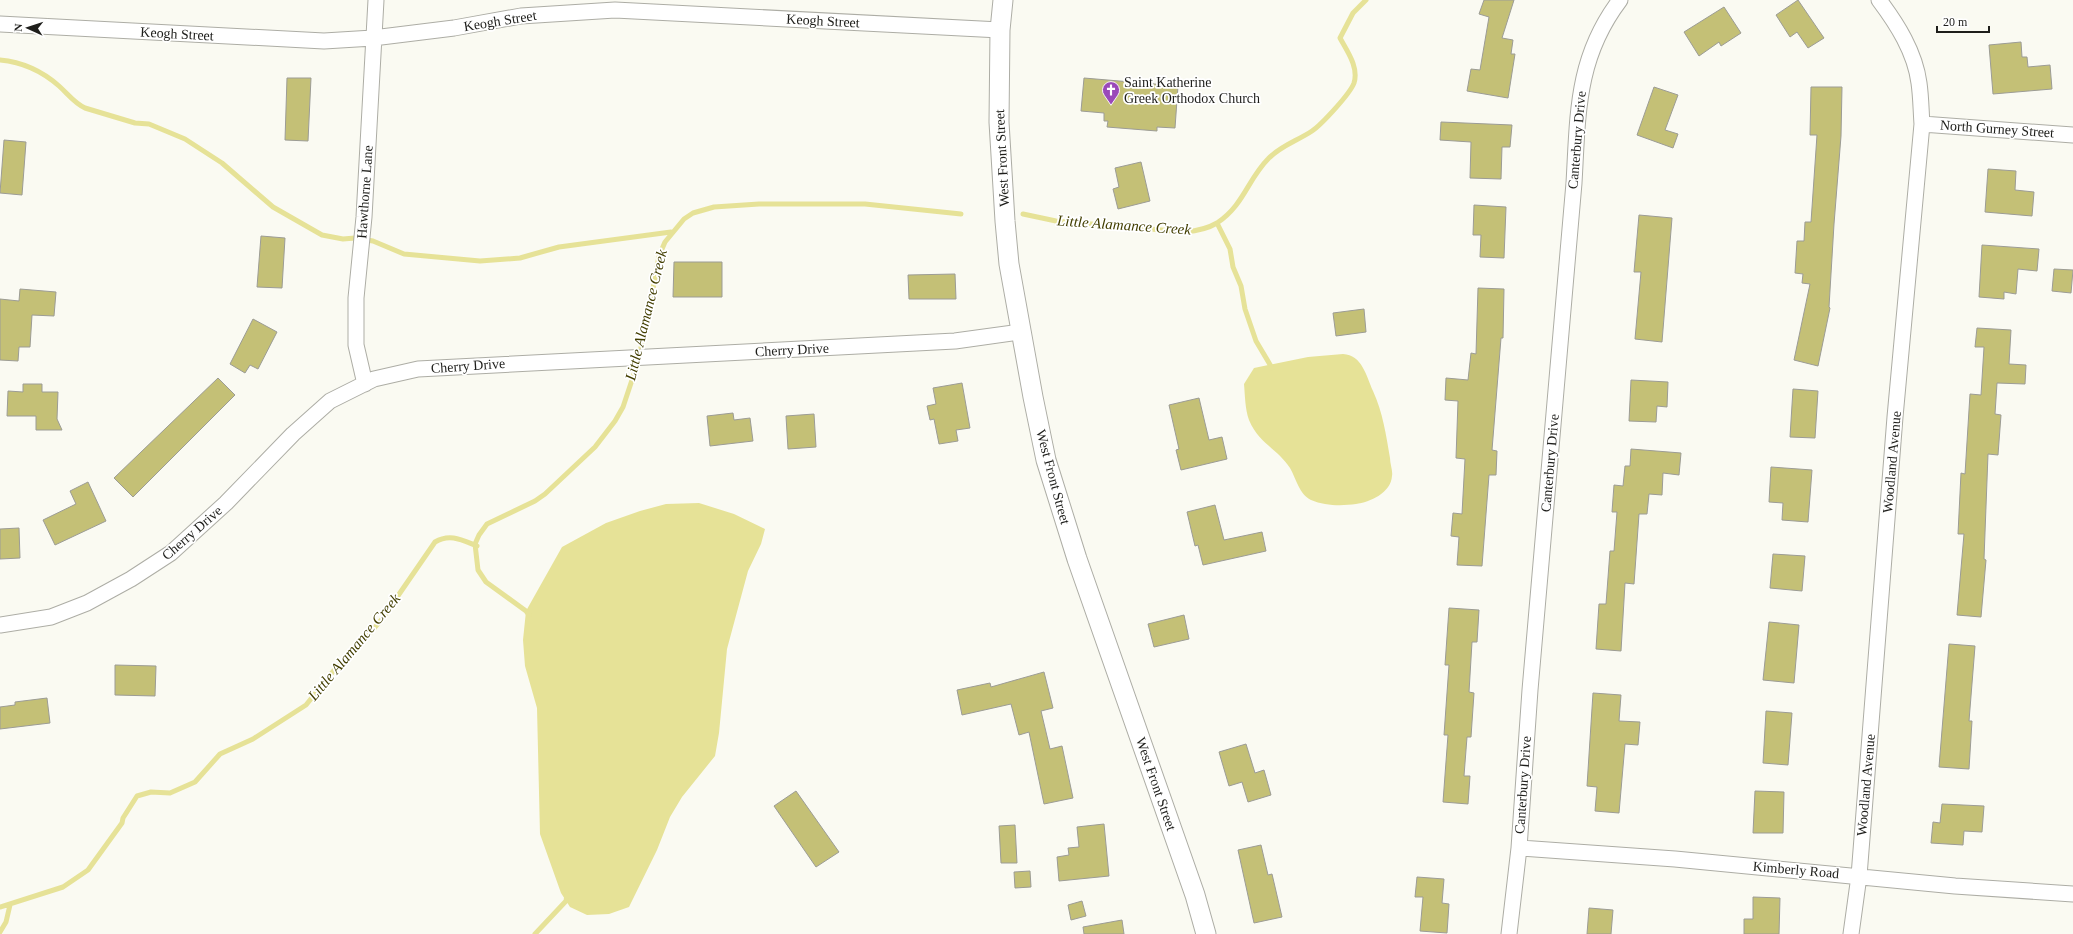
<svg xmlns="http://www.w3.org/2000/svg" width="2073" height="934" viewBox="0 0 2073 934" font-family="'Times New Roman',serif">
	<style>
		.water { fill: #e6e297 }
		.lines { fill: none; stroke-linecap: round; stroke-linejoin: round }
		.stream { stroke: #e6e297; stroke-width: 5 }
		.building { fill: #c4c076; stroke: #9c9c95 }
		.minor-casing { stroke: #adada5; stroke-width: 17 }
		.tertiary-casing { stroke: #adada5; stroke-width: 21 }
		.minor { stroke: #fff; stroke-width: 15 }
		.tertiary { stroke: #fff; stroke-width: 19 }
		.labels { text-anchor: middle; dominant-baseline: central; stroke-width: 3.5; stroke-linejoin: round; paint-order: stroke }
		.street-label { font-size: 14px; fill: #1e1e1b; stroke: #fff }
		.poi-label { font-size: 14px; fill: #1e1e1b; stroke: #fff; text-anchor: start }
		.water-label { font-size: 15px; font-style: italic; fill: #423e01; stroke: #fff }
	</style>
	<rect width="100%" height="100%" fill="#fafaf2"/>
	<path class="water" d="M 1343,354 C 1362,355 1366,375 1373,391 C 1383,413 1386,435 1390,458 C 1390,464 1393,471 1392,476 C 1391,493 1370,502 1356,504 C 1342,506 1325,506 1311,500 C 1299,494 1296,478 1290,468 C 1277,448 1259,444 1249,420 C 1245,409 1245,395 1244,384 L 1254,368 L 1308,357 Z
		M 699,503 L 734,514 L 765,529 L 761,544 L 748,571 L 727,649 L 719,733 L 715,756 L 682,797 L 670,817 L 657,850 L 629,907 L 609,914 L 587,915 L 570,907 L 561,893 L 540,834 L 537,708 L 525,666 L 523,640 L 526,611 L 562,547 L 606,523 L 640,511 L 666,504 Z"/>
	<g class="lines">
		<path class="stream" d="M 0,60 C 22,62 42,71 59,86 C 68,94 74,103 85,108 L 135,123 L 149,124 L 185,139 L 222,163 L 273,207 L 322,235 L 343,239 L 355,238 L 373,241 L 404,254 L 480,261 L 520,258 L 559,247 L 671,232
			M 1023,214 L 1056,221 L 1185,232 C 1196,231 1207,229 1217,223 C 1244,205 1248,179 1268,159 C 1280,146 1297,141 1312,131 C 1321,125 1350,94 1354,83 C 1359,67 1347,51 1340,38 L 1353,13 L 1366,0
			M 1217,223 L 1230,249 L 1233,267 L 1241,286 L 1245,309 L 1256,341 L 1272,368
			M 529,615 L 526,611 L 486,582 L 478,570 L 475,544 L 479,535 L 487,524 L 535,501 L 545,494 L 595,447 L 615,421 L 623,407 L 636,368 L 646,327 L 659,256 L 665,242 L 684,219 L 693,213 L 714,207 L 759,204 L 865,204 L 961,214
			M 0,907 L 63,887 L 88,870 L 122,823 L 123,818 L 137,796 L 151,792 L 170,793 L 195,782 L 220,754 L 253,739 L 306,705 L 335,669 L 355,651 L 382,619 L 435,542 C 450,533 462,540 477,546
			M 0,932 L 6,922 L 10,905
			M 535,934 L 566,901 L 567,894"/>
	</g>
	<path class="building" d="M 1484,0 L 1514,0 L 1502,38 L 1513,40 L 1511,54 L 1515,54 L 1508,98 L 1467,91 L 1471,69 L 1480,70 L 1489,17 L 1479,14 Z
		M 1798,0 L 1824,38 L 1808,48 L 1797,32 L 1790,37 L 1776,15 Z
		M 1724,7 L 1741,33 L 1721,46 L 1719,42 L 1699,56 L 1684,32 Z
		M 2021,42 L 2022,57 L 2027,57 L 2028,67 L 2050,65 L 2052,89 L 1993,94 L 1989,45 Z
		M 287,78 L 311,78 L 308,141 L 285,140 Z
		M 1084,78 L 1178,86 L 1175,128 L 1157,127 L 1157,131 L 1107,127 L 1108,121 L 1104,121 L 1104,113 L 1081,111 Z
		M 1654,87 L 1678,95 L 1665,130 L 1678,134 L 1673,148 L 1637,135 Z
		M 1811,87 L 1842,87 L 1841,136 L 1834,224 L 1829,307 L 1830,308 L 1818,366 L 1794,360 L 1810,284 L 1802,283 L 1803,274 L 1795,273 L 1797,241 L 1804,241 L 1805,222 L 1811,222 L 1817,135 L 1810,135 Z
		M 1441,122 L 1512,125 L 1510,147 L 1502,147 L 1501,179 L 1470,178 L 1471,142 L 1440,140 Z
		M 4,140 L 26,142 L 22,195 L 0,193 Z
		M 1141,162 L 1150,201 L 1118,209 L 1113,189 L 1119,187 L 1115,168 Z
		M 1988,169 L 2016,171 L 2015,190 L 2034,192 L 2032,216 L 1985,212 Z
		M 1474,205 L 1506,207 L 1504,258 L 1480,257 L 1481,235 L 1473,235 Z
		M 1639,215 L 1672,218 L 1662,342 L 1635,339 L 1641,272 L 1634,272 Z
		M 261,236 L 285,238 L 282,288 L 257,287 Z
		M 1982,245 L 2039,249 L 2037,271 L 2018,269 L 2016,294 L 2004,292 L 2004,299 L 1979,297 Z
		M 674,262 L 722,262 L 722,297 L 673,297 Z
		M 2054,269 L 2073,270 L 2071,293 L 2052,291 Z
		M 955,274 L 956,299 L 909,299 L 908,275 Z
		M 1478,288 L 1504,289 L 1503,338 L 1501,338 L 1492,450 L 1497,451 L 1496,475 L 1489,475 L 1482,566 L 1457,565 L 1459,537 L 1451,536 L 1453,513 L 1462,514 L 1465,459 L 1456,458 L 1458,401 L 1445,400 L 1446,378 L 1468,380 L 1471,353 L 1476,354 Z
		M 20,289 L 56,292 L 54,316 L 32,315 L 30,347 L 19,347 L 18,361 L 0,360 L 0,299 L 19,301 Z
		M 1364,309 L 1366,332 L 1336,336 L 1333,313 Z
		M 253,319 L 277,332 L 258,369 L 250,365 L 245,373 L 230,364 Z
		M 1977,328 L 2011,330 L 2009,364 L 2026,365 L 2025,384 L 1997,383 L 1995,414 L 2001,415 L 1998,455 L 1988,454 L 1984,559 L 1986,560 L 1981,617 L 1957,615 L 1964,534 L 1958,534 L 1961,473 L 1965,474 L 1970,394 L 1981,395 L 1984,347 L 1975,347 Z
		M 218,378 L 235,395 L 133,497 L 114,478 Z
		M 1631,380 L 1668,382 L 1667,407 L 1657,406 L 1656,422 L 1629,421 Z
		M 962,383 L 970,428 L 956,430 L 958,441 L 939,444 L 934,419 L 930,420 L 927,406 L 936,404 L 933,388 Z
		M 23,384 L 42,384 L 42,392 L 58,392 L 57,419 L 62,430 L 36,430 L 36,416 L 7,416 L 8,391 L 23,392 Z
		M 1793,389 L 1818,391 L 1815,438 L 1790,437 Z
		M 1199,398 L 1209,440 L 1222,437 L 1227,459 L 1181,470 L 1176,450 L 1179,449 L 1169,405 Z
		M 733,413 L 734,420 L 750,418 L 753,441 L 710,446 L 707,416 Z
		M 814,414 L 816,447 L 788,449 L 786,416 Z
		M 1631,449 L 1681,453 L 1679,475 L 1663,473 L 1662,495 L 1649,494 L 1647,514 L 1639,514 L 1634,584 L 1625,583 L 1621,651 L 1596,649 L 1599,604 L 1606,604 L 1610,551 L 1614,551 L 1617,512 L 1612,512 L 1614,485 L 1623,486 L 1625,466 L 1630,466 Z
		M 1771,467 L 1812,470 L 1808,522 L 1782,520 L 1783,503 L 1769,502 Z
		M 88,482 L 106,521 L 55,545 L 43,520 L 76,504 L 70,491 Z
		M 1215,505 L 1224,540 L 1262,532 L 1266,551 L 1203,565 L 1198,545 L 1195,546 L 1187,512 Z
		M 19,528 L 20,558 L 0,559 L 0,529 Z
		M 1773,554 L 1805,556 L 1802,591 L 1770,588 Z
		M 1449,608 L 1479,610 L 1477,642 L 1472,642 L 1469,692 L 1474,693 L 1471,737 L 1467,737 L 1464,776 L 1470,776 L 1468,804 L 1443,802 L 1448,735 L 1444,735 L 1449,665 L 1445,665 Z
		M 1184,615 L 1189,639 L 1154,647 L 1148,624 Z
		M 1769,622 L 1799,625 L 1794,683 L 1763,680 Z
		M 1949,644 L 1975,646 L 1969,721 L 1972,721 L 1969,769 L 1939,767 Z
		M 115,665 L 156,666 L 155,696 L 115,695 Z
		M 1044,672 L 1053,708 L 1041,711 L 1050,749 L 1062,746 L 1073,798 L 1044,804 L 1029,732 L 1019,735 L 1011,704 L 962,715 L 957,690 L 990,683 L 991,687 Z
		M 1593,693 L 1621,695 L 1619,721 L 1640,722 L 1638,745 L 1625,744 L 1619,813 L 1595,811 L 1597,787 L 1587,786 Z
		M 47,698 L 50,723 L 0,729 L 0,707 L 15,705 L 15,702 Z
		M 1766,711 L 1792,713 L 1788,765 L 1763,763 Z
		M 1246,744 L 1255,773 L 1264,770 L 1271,795 L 1248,802 L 1242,782 L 1229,786 L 1219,752 Z
		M 796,791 L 839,852 L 816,867 L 774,806 Z
		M 1755,791 L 1784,792 L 1783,833 L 1753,833 Z
		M 1942,804 L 1984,806 L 1982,832 L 1964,831 L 1963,845 L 1931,843 L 1933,822 L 1940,823 Z
		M 1104,824 L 1109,876 L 1059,881 L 1057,857 L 1069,855 L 1068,848 L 1079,847 L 1077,827 Z
		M 1015,825 L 1017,863 L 1001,863 L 999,826 Z
		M 1261,845 L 1268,875 L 1272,874 L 1282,917 L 1254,923 L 1238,850 Z
		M 1030,871 L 1031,887 L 1015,888 L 1014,872 Z
		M 1417,877 L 1444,879 L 1442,903 L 1449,904 L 1447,933 L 1420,931 L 1423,897 L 1415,897 Z
		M 1753,897 L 1780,898 L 1779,934 L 1744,934 L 1744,919 L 1753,919 Z
		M 1082,901 L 1086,916 L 1071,920 L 1068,905 Z
		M 1589,908 L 1613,910 L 1611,934 L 1587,934 Z
		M 1122,920 L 1124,934 L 1084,934 L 1083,927 Z"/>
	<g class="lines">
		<g class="minor-casing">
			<path id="minor" d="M 0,24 L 324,41 L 373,38 L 454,28 L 521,16 L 615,10 L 1000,30
				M 1922,124 L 2073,135
				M 365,384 L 356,345 L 356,298 L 364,217 L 376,0
				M 0,625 L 51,617 L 87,603 L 131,579 L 171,553 L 226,503 L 293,434 L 330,401 L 374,379 L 418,369 L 955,341 L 1020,332
				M 1519,848 L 1675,859 L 1955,886 L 2073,894
				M 1509,934 L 1519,848 L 1530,690 L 1574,183 C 1578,114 1576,58 1620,0
				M 1851,934 L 1859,876 L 1895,417 L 1922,124 C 1921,111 1921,97 1919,83 C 1915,52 1897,24 1879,0"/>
		</g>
		<g class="tertiary-casing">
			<path id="tertiary" d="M 1003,0 L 1000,30 L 999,122 L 1005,221 L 1009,264 L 1033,397 L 1046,460 L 1077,559 L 1195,895 L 1206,934"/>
		</g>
		<use href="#minor" class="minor"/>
		<use href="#tertiary" class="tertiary"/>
	</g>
	<defs>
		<g id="church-pin" transform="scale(0.9)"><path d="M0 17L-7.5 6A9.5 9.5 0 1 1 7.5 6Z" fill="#9a49b9" stroke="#fff"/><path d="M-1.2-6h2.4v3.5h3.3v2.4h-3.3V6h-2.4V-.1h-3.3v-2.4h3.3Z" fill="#fff"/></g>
	</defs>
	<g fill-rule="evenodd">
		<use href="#church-pin" x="1111" y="90"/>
	</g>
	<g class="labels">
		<g class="street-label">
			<text transform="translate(500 21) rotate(-9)">Keogh Street</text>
			<text transform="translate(823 21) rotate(3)">Keogh Street</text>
			<text transform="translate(177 34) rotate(3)">Keogh Street</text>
			<text transform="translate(1997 129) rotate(4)">North Gurney Street</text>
			<text transform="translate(1577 140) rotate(-85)">Canterbury Drive</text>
			<text transform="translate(1002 158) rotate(-93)">West Front Street</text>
			<text transform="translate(365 192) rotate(-86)">Hawthorne Lane</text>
			<text transform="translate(792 350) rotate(-3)">Cherry Drive</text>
			<text transform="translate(468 366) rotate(-4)">Cherry Drive</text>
			<text transform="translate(1892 462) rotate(-85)">Woodland Avenue</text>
			<text transform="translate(1550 463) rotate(-85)">Canterbury Drive</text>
			<text transform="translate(1053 477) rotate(75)">West Front Street</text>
			<text transform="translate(192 533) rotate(-41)">Cherry Drive</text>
			<text transform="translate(1156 784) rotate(71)">West Front Street</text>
			<text transform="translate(1523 785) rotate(-86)">Canterbury Drive</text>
			<text transform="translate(1866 785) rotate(-85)">Woodland Avenue</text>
			<text transform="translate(1796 870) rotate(5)">Kimberly Road</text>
		</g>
		<g class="poi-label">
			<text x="1124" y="82">Saint Katherine<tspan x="1124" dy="16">Greek Orthodox Church</tspan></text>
		</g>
		<g class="water-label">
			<text transform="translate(1124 225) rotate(4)">Little Alamance Creek</text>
			<text transform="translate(646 315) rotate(-76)">Little Alamance Creek</text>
			<text transform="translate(354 647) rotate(-50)">Little Alamance Creek</text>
		</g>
	</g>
	<g transform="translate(28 28) rotate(273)" stroke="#ffffff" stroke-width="3" paint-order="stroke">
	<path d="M0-3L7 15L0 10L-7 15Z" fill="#1e1e1b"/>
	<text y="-6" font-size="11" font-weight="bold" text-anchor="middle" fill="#1e1e1b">N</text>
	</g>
	<path d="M1937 26v6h52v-6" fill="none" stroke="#1e1e1b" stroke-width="2"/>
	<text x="1943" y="26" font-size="12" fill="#1e1e1b" stroke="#ffffff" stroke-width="3" paint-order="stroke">20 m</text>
</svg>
